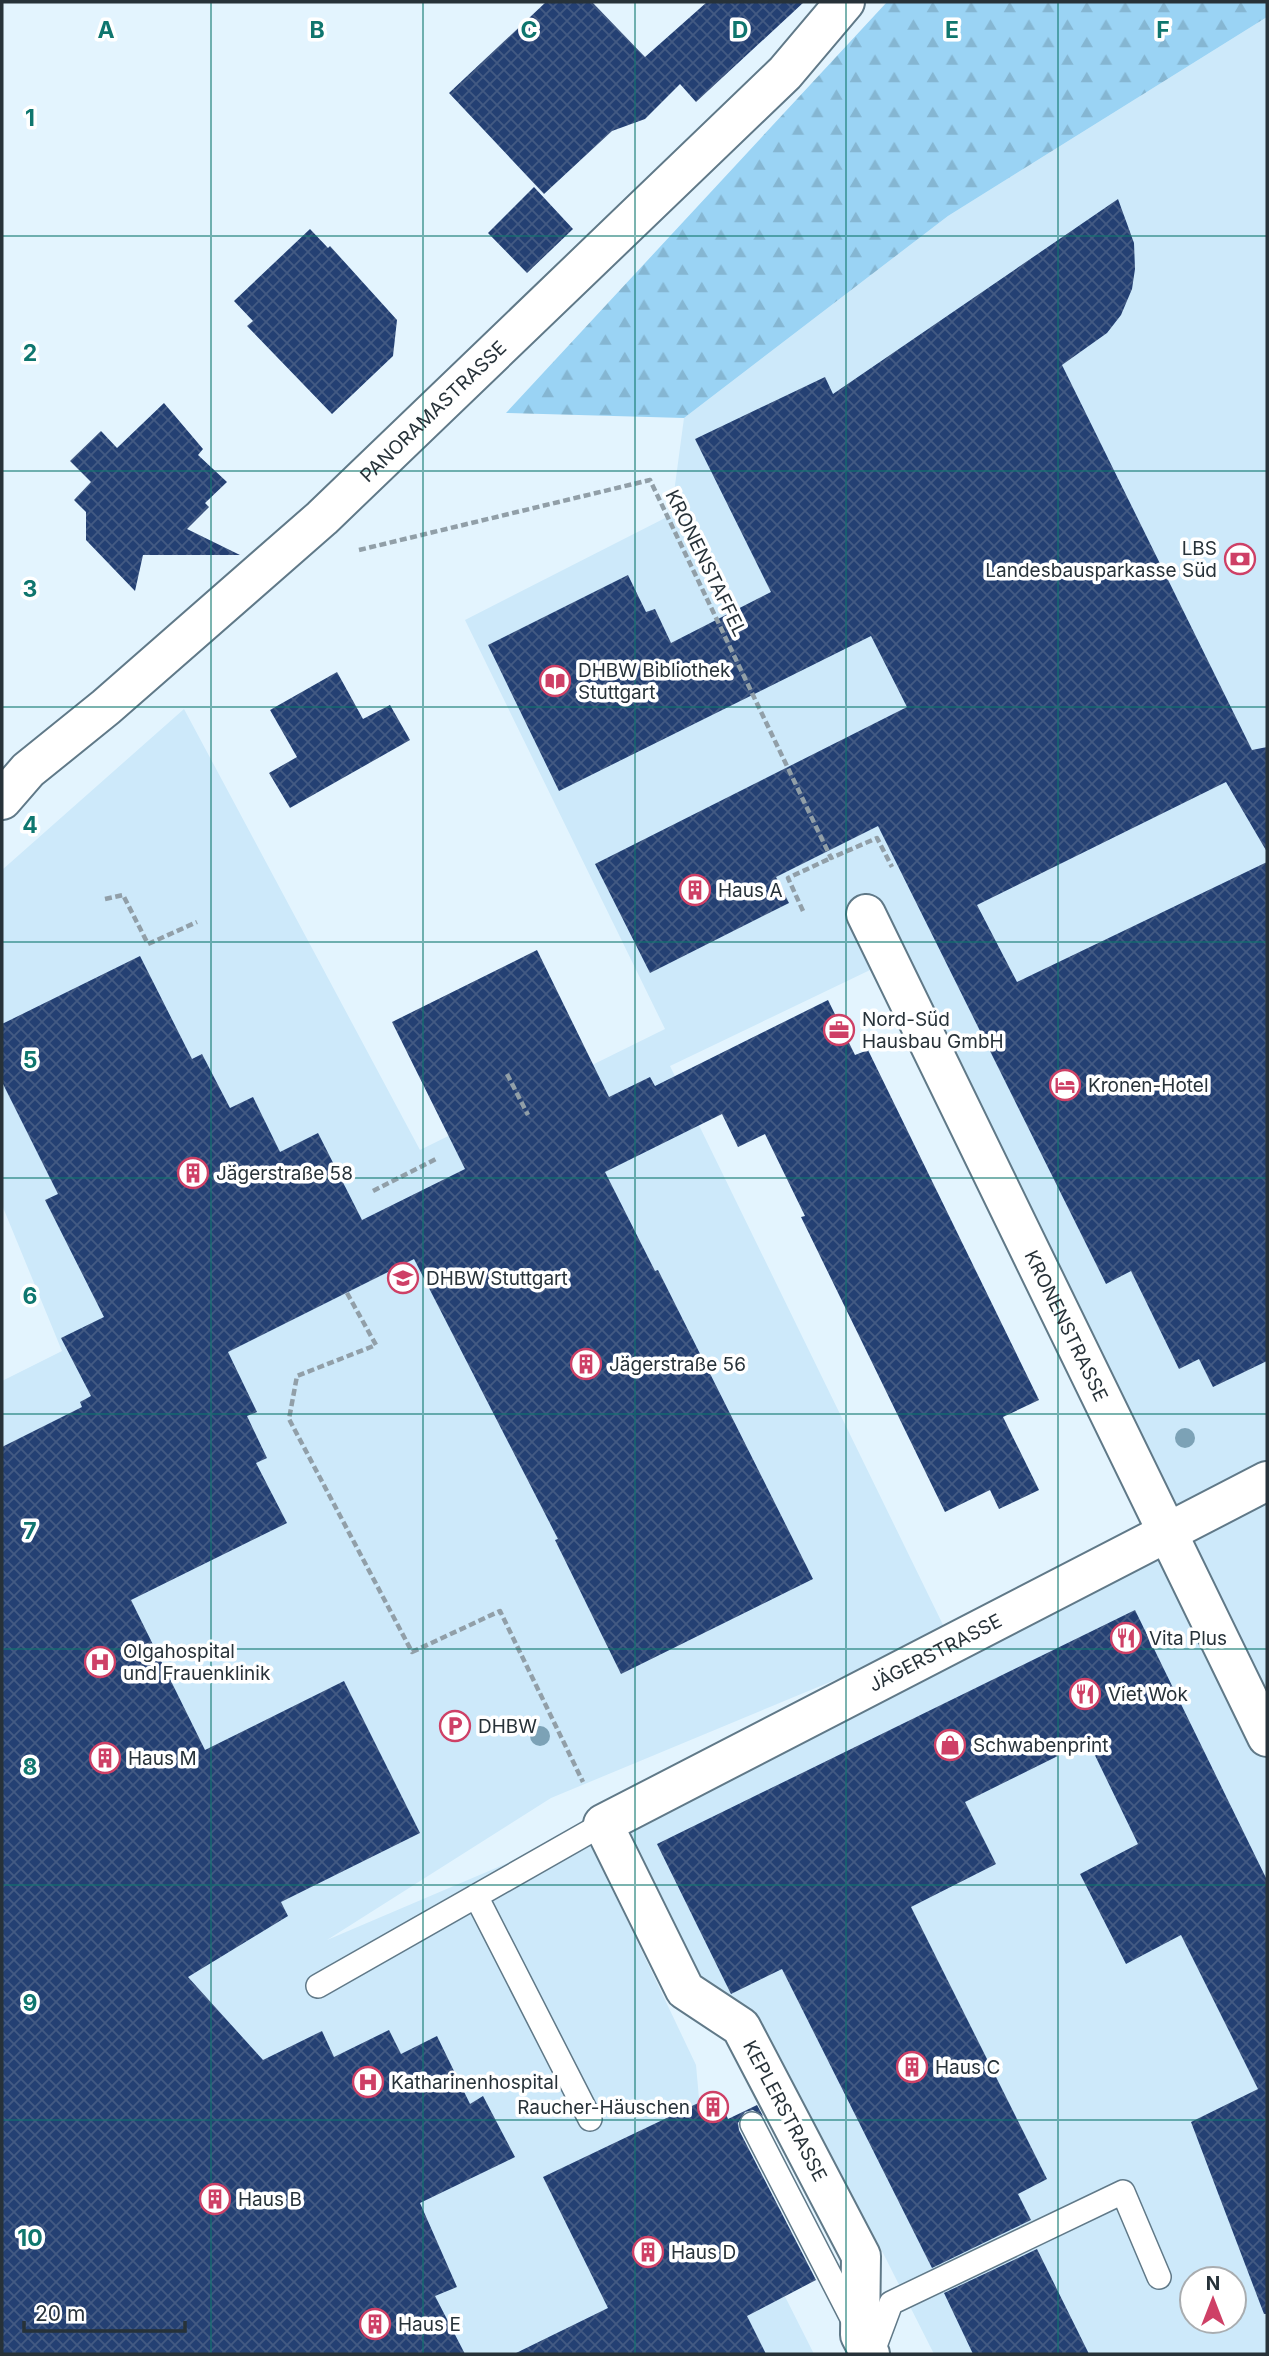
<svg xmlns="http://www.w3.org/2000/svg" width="1269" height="2356" viewBox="0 0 1269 2356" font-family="Inter,sans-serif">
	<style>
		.built { fill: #cde9fa; fill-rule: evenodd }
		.forest { fill: url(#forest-firs) }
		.building { fill: url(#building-cross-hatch) }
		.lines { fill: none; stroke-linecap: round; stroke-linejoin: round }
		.service-casing { stroke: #607988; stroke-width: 26 }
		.minor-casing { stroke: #607988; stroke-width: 42 }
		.path { stroke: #919fa8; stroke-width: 4.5; stroke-dasharray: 7 3.5; stroke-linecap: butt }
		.service { stroke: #fff; stroke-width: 23 }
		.minor { stroke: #fff; stroke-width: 38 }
		.tree { fill: #7ca2b6 }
		.grid { fill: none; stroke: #0f766e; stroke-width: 2; stroke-opacity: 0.55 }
		.labels { text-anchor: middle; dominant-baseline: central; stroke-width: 7; stroke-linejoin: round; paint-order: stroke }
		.street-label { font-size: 19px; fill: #273239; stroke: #fff }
		.poi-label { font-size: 19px; fill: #273239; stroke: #fff; text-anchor: start }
		.grid-label { font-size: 23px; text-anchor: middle; font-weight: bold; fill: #0f766e; stroke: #fff; stroke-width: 7; stroke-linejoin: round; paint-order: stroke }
	</style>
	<defs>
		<pattern id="forest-firs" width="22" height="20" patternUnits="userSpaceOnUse" patternTransform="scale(1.75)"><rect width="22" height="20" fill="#9ad3f4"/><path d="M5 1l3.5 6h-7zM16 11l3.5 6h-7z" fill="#85b6d2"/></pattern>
		<pattern id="building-cross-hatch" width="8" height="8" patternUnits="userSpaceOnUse" patternTransform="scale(1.75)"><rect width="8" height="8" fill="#244073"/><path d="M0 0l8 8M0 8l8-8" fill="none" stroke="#435a83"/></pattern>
	</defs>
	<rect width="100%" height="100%" fill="#e3f4fe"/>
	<path class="built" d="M 1267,17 L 1267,2354 L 934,2354 L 883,2253 L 760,2023 L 689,1978 L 628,1831 L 941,1636 L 551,1798 L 327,1940 L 545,1847 L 589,1840 L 696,2065 L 702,2132 L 814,2354 L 2,2354 L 2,1381 L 62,1351 L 2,1205 L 2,870 L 184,709 L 420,1150 L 665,1029 L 465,620 L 671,515 L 684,418 L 948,216 ZM 893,959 L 1154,1522 L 947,1633 L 670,1066 ZM 1192,2279 L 1234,2279 L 1234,2321 L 1192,2321 Z"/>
	<path class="forest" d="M 887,2 L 1267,2 L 1267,17 L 948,216 L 684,418 L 506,413 Z"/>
	<path class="building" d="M 546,2 L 592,2 L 645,57 L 707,2 L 804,2 L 696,102 L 680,84 L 645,119 L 612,131 L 544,194 L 449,93 Z
		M 534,187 L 573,229 L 527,273 L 488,233 Z
		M 1118,199 L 1134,243 L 1135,269 L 1132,289 L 1121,315 L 1107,333 L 1062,365 L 1252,750 L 1267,747 L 1267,852 L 1226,782 L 977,905 L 1017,982 L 1267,862 L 1267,1361 L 1213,1387 L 1199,1359 L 1179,1369 L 1131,1271 L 1106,1284 L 878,826 L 776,877 L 789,903 L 650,973 L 595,864 L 907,707 L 871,636 L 559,791 L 488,645 L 628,575 L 646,612 L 655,609 L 671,643 L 771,592 L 695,439 L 825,377 L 833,394 Z
		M 310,229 L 328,248 L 330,246 L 397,320 L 393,356 L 332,414 L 247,326 L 253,321 L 234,301 Z
		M 164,403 L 203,449 L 198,455 L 227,482 L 205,503 L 209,507 L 187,529 L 240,555 L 143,555 L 135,591 L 86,540 L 86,512 L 74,500 L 91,482 L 70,461 L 101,431 L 117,448 Z
		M 337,672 L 363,719 L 390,705 L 410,740 L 290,808 L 269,773 L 297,757 L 270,710 Z
		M 537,950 L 609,1097 L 650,1077 L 655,1086 L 828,1000 L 855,1055 L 868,1050 L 1039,1400 L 1003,1417 L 1039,1490 L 999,1509 L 990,1490 L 945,1512 L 801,1217 L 805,1216 L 765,1134 L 738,1147 L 722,1114 L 605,1172 L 655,1271 L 658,1270 L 813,1579 L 621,1674 L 555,1540 L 558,1539 L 414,1259 L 228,1352 L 257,1412 L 247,1416 L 267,1458 L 256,1463 L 287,1523 L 131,1600 L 205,1750 L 344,1681 L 420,1833 L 281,1902 L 288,1916 L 188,1977 L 263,2060 L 322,2031 L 334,2057 L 389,2030 L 401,2054 L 437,2036 L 470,2104 L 483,2096 L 515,2157 L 420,2203 L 457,2287 L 435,2296 L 465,2354 L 2,2354 L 2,1447 L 82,1407 L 80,1402 L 91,1396 L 61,1338 L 104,1317 L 45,1200 L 58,1194 L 2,1082 L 2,1024 L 140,956 L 192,1059 L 202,1054 L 230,1108 L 253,1097 L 280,1152 L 318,1133 L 362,1220 L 465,1169 L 392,1022 Z
		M 1135,1610 L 1267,1880 L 1267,2314 L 1264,2314 L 1191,2122 L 1258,2089 L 1181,1935 L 1126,1964 L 1080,1874 L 1138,1844 L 1088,1741 L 965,1802 L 996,1864 L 911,1907 L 1047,2179 L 1018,2194 L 1031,2220 L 932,2268 L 782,1969 L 731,1994 L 657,1844 Z
		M 717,2094 L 728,2119 L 757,2105 L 763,2116 L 753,2110 L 745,2112 L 738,2123 L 739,2130 L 816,2280 L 747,2316 L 766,2354 L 514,2354 L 608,2308 L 543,2177 Z
		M 1037,2249 L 1089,2354 L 973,2354 L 944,2293 Z"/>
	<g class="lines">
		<g class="service-casing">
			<path id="service" d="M 476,1896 L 590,2119
				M 318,1986 L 603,1824
				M 752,2124 L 856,2326
				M 872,2354 L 891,2303 L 1123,2192 L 1159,2277"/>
		</g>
		<g class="minor-casing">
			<g id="minor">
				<path id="s1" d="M 2,800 L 28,770 L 106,707 L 322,518 L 785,73 L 845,2"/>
				<path id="s2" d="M 866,914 L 1267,1737"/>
				<path id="s3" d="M 870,2354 L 860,2335 L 861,2256 L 741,2027 L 685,1990 L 603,1824 L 1267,1481"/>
			</g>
		</g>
		<path class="path" d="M 359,550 L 650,480 L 831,858 L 877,838 L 892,867
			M 105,899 L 123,895 L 148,944 L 197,922
			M 803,911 L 788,878 L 831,858
			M 507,1074 L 528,1115
			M 373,1191 L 436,1159
			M 347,1293 L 376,1345 L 297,1376 L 289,1419 L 412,1652 L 500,1611 L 583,1782"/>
		<use href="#service" class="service"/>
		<use href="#minor" class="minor"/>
	</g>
	<g class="tree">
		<circle cx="1185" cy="1438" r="10"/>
		<circle cx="540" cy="1736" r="10"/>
	</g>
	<path class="grid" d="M 211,2 L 211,2354M 423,2 L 423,2354M 635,2 L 635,2354M 846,2 L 846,2354M 1058,2 L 1058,2354M 2,236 L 1267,236M 2,471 L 1267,471M 2,707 L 1267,707M 2,942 L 1267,942M 2,1178 L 1267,1178M 2,1414 L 1267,1414M 2,1649 L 1267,1649M 2,1885 L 1267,1885M 2,2120 L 1267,2120"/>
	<defs>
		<g id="bank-ring" transform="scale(1.575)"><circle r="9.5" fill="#fff" stroke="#ce4066" stroke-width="1.5"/><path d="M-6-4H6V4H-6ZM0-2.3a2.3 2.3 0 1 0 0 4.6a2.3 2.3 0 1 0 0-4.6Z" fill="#ce4066"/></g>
		<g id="library-ring" transform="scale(1.575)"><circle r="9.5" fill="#fff" stroke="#ce4066" stroke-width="1.5"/><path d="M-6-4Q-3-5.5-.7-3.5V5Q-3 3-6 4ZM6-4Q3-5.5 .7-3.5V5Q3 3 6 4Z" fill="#ce4066"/></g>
		<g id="building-ring" transform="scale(1.575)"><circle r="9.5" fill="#fff" stroke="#ce4066" stroke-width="1.5"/><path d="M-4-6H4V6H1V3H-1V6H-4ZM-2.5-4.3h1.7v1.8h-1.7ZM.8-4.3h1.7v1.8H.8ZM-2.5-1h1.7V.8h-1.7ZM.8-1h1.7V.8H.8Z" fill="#ce4066"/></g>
		<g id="office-ring" transform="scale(1.575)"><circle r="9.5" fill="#fff" stroke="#ce4066" stroke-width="1.5"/><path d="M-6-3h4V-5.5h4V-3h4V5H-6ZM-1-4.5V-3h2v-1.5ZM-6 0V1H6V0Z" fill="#ce4066"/></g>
		<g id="hotel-ring" transform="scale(1.575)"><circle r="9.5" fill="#fff" stroke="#ce4066" stroke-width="1.5"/><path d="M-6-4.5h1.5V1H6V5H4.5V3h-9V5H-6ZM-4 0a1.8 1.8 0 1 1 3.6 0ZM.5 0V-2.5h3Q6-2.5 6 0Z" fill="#ce4066"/></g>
		<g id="university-ring" transform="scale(1.575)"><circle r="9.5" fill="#fff" stroke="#ce4066" stroke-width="1.5"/><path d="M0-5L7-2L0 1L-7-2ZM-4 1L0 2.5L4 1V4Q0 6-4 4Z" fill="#ce4066"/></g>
		<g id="restaurant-ring" transform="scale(1.575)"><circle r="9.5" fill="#fff" stroke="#ce4066" stroke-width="1.5"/><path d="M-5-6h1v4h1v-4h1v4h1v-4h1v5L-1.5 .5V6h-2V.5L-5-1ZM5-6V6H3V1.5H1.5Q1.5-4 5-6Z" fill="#ce4066"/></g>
		<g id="hospital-ring" transform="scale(1.575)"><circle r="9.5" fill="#fff" stroke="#ce4066" stroke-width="1.5"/><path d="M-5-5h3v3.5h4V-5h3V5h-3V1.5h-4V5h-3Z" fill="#ce4066"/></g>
		<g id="parking-ring" transform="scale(1.575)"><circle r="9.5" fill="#fff" stroke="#ce4066" stroke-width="1.5"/><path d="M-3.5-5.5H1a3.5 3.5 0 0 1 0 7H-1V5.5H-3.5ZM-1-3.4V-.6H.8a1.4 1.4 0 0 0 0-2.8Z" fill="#ce4066"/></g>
		<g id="shop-ring" transform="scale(1.575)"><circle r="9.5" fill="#fff" stroke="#ce4066" stroke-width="1.5"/><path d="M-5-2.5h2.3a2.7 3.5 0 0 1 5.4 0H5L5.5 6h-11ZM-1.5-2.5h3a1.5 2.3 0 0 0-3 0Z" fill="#ce4066"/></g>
	</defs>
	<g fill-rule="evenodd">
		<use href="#bank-ring" x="1240" y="559"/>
		<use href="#library-ring" x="555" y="681"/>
		<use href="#building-ring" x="695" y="890"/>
		<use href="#office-ring" x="839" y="1030"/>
		<use href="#hotel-ring" x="1065" y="1085"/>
		<use href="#building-ring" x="193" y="1173"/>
		<use href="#university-ring" x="403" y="1278"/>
		<use href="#building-ring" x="586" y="1364"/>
		<use href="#restaurant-ring" x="1126" y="1638"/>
		<use href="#hospital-ring" x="100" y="1662"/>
		<use href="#restaurant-ring" x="1085" y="1694"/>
		<use href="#parking-ring" x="455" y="1726"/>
		<use href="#shop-ring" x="950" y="1745"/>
		<use href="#building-ring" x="105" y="1758"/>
		<use href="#building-ring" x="912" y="2067"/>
		<use href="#hospital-ring" x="368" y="2082"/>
		<use href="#building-ring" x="713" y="2107"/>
		<use href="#building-ring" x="215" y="2199"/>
		<use href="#building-ring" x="648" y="2252"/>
		<use href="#building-ring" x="375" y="2324"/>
	</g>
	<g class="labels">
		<g class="street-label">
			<text stroke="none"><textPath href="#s1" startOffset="581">PANORAMASTRASSE</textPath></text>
			<text transform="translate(706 563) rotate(64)">KRONENSTAFFEL</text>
			<text stroke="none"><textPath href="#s2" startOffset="458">KRONENSTRASSE</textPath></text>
			<text stroke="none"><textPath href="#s3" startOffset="985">JÄGERSTRASSE</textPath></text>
			<text transform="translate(785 2111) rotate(62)">KEPLERSTRASSE</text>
		</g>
		<g class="poi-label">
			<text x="1217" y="548" text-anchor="end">LBS<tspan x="1217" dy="22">Landesbausparkasse Süd</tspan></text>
			<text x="578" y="670">DHBW Bibliothek<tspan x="578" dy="22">Stuttgart</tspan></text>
			<text x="718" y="890">Haus A</text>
			<text x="862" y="1019">Nord-Süd<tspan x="862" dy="22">Hausbau GmbH</tspan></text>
			<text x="1088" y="1085">Kronen-Hotel</text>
			<text x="216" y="1173">Jägerstraße 58</text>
			<text x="426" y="1278">DHBW Stuttgart</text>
			<text x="609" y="1364">Jägerstraße 56</text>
			<text x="1149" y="1638">Vita Plus</text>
			<text x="123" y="1651">Olgahospital<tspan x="123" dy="22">und Frauenklinik</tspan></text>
			<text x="1108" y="1694">Viet Wok</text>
			<text x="478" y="1726">DHBW</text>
			<text x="973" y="1745">Schwabenprint</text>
			<text x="128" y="1758">Haus M</text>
			<text x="935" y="2067">Haus C</text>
			<text x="391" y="2082">Katharinenhospital</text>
			<text x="690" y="2107" text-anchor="end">Raucher-Häuschen</text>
			<text x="238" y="2199">Haus B</text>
			<text x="671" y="2252">Haus D</text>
			<text x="398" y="2324">Haus E</text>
		</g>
	</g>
	<g class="grid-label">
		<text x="106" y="38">A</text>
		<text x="317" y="38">B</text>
		<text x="529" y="38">C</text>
		<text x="740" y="38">D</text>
		<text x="952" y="38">E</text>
		<text x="1163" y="38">F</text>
		<text x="30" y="126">1</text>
		<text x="30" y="361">2</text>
		<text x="30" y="597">3</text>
		<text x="30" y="833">4</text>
		<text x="30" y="1068">5</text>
		<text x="30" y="1304">6</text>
		<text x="30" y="1539">7</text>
		<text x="30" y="1775">8</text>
		<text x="30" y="2011">9</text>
		<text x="30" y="2246">10</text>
	</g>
	<rect width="1269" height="2356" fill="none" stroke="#273239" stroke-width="7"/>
	<g transform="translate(1213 2300)"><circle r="33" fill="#ffffff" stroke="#a9adb0" stroke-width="2"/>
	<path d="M0-5L12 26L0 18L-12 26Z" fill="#ce4066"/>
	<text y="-10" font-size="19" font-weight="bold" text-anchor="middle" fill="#273239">N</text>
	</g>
	<path d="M24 2321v10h161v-10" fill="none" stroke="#273239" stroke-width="3.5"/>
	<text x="35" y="2321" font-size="21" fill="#273239" stroke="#ffffff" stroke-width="5" paint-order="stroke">20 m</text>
</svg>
